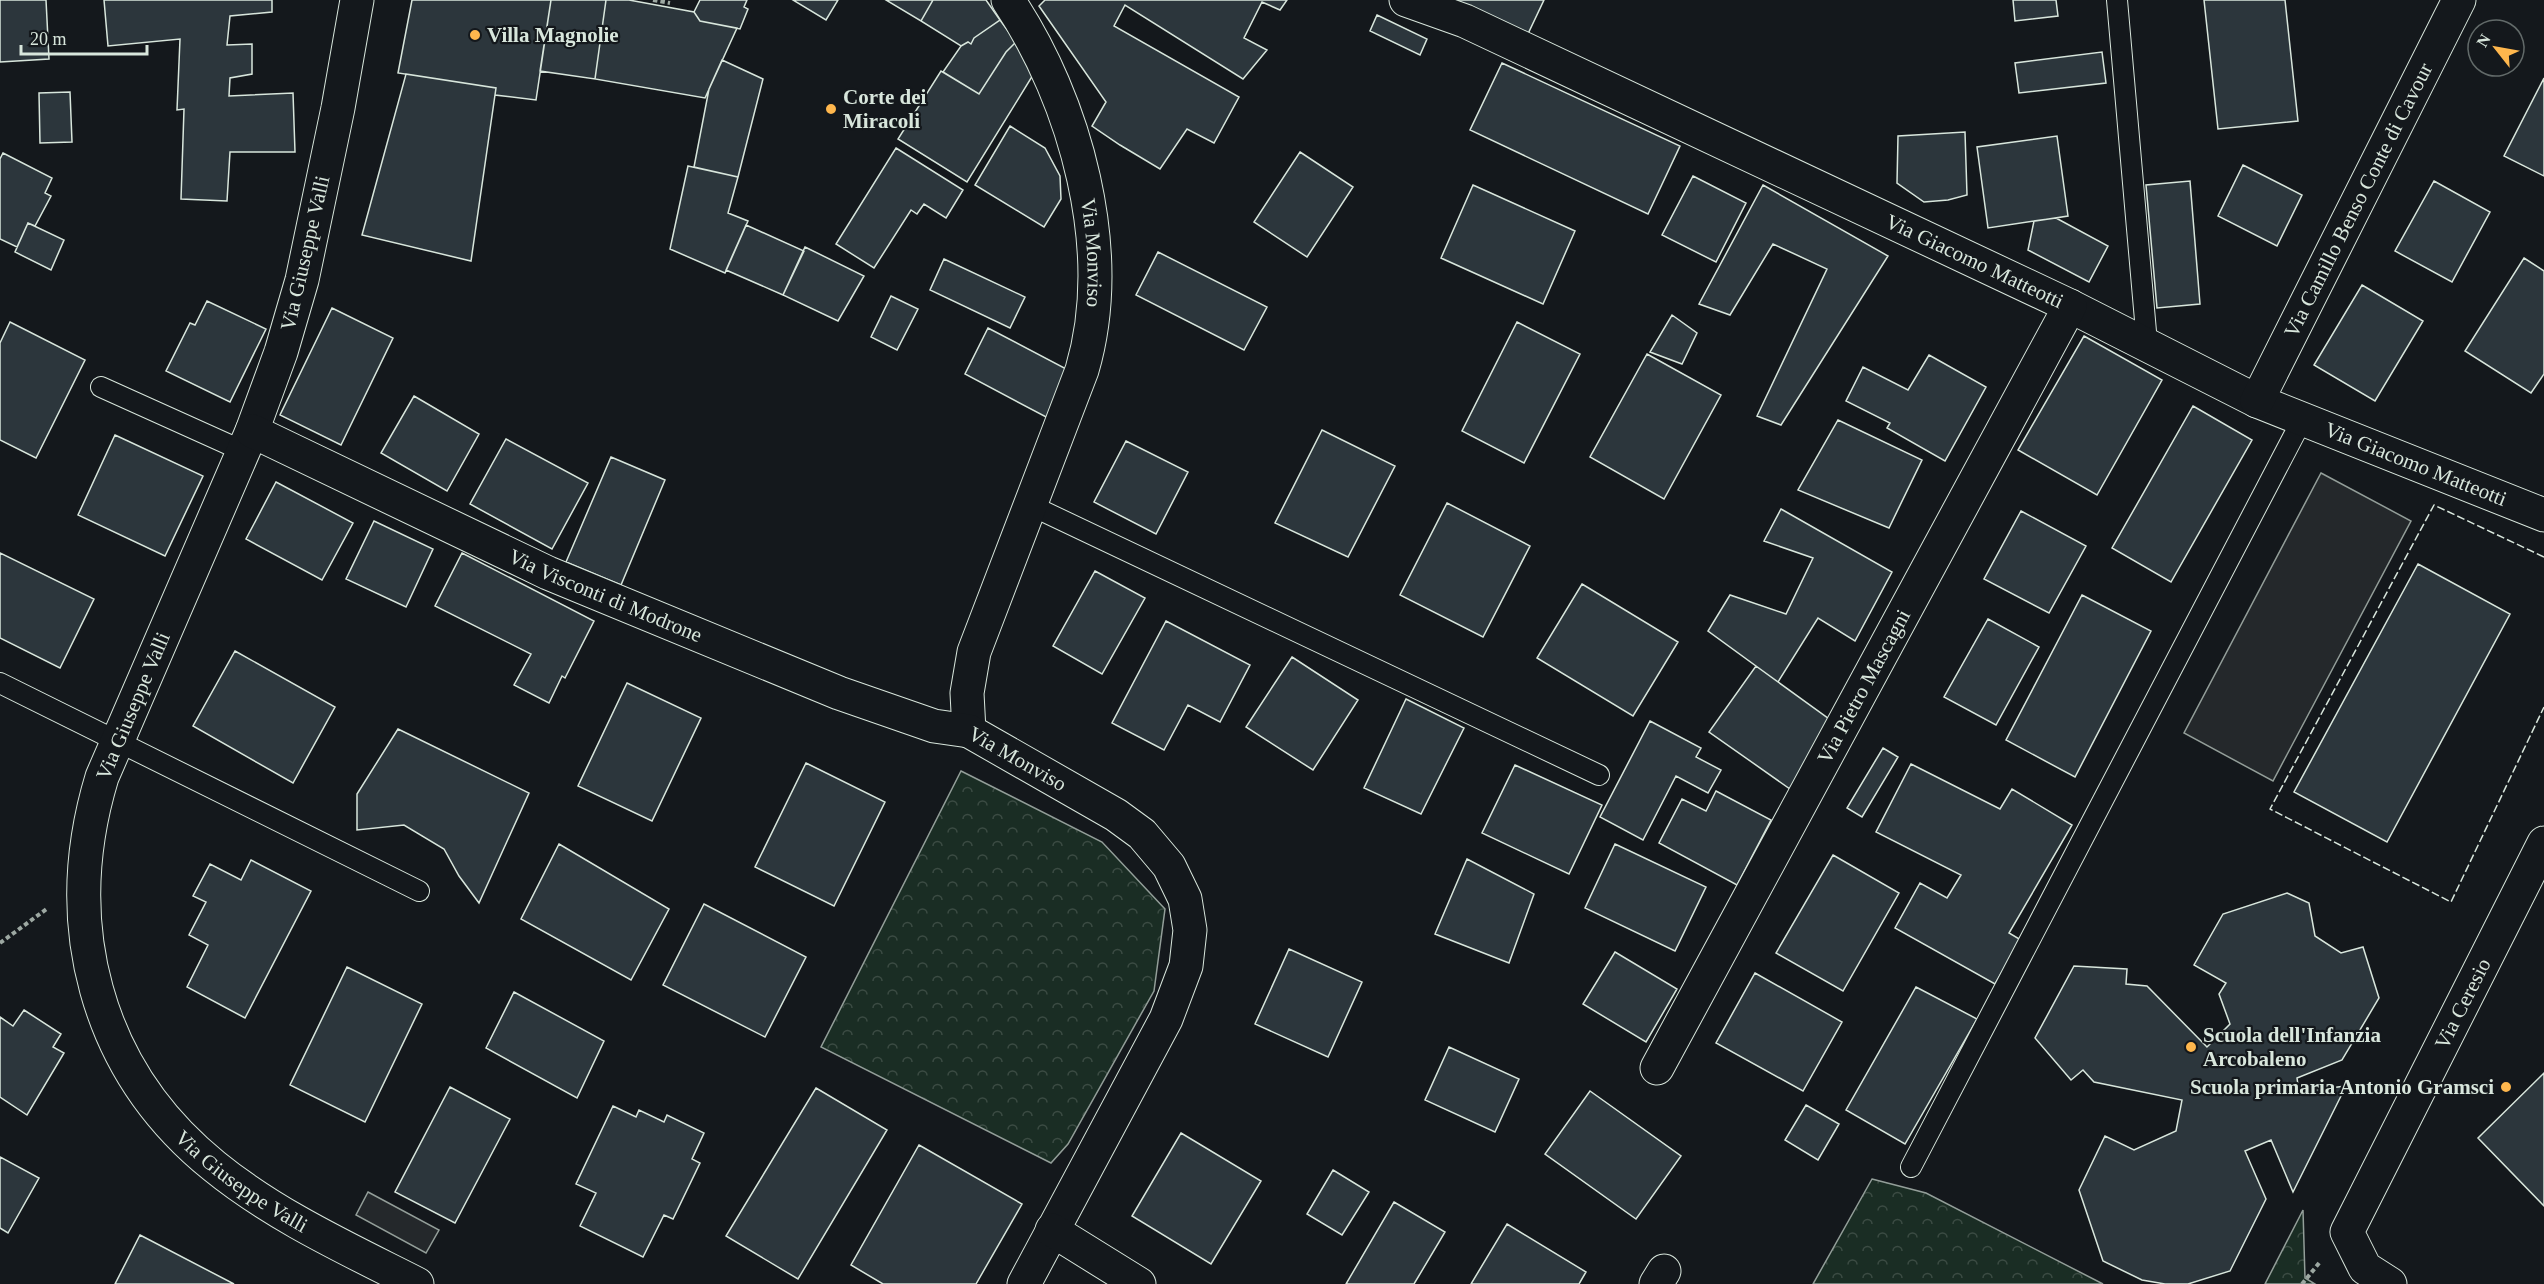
<svg xmlns="http://www.w3.org/2000/svg" width="2544" height="1284" viewBox="0 0 2544 1284" font-family="'Times New Roman',serif">
	<style>
		.park { fill: url(#park-crowns); stroke: #939e99; stroke-width: 1.5 }
		.parking { fill: #24282b; stroke: #939e99; stroke-width: 1.5 }
		.building { fill: #2c363c; stroke: #d8e6dc; stroke-width: 1.5 }
		.lines { fill: none; stroke-linecap: round; stroke-linejoin: round }
		.lane-casing { stroke: #d8e6dc; stroke-width: 22 }
		.street-casing { stroke: #d8e6dc; stroke-width: 35 }
		.path { stroke: #9da8a2; stroke-width: 4; stroke-dasharray: 4.5 3; stroke-linecap: butt }
		.lane { stroke: #14181c; stroke-width: 20 }
		.street { stroke: #14181c; stroke-width: 33 }
		.fence { stroke: #d8e6dc; stroke-width: 1.5; stroke-dasharray: 8 3; stroke-linecap: butt }
		.poi-dot { fill: #ffb74d; stroke: #14181c; stroke-width: 2 }
		.labels { text-anchor: middle; dominant-baseline: central; stroke-width: 4.5; stroke-linejoin: round; paint-order: stroke }
		.poi-label { font-size: 21px; font-weight: bold; fill: #d8e6dc; stroke: #14181c; text-anchor: start }
		.street-label { font-size: 21px; fill: #d8e6dc; stroke: #14181c }
	</style>
	<defs>
		<pattern id="park-crowns" width="20" height="18" patternUnits="userSpaceOnUse" patternTransform="scale(1.5)"><rect width="20" height="18" fill="#1a2d24"/><path d="M2 6a3 3 0 1 1 6 0M12 15a3 3 0 1 1 6 0" fill="none" stroke="#3b4b43"/></pattern>
	</defs>
	<rect width="100%" height="100%" fill="#14181c"/>
	<path class="park" d="M 961,771 L 1102,842 L 1165,909 L 1154,991 L 1068,1144 L 1051,1163 L 821,1047 Z
		M 1872,1179 L 1926,1193 L 2103,1284 L 1813,1284 Z
		M 2303,1210 L 2305,1278 L 2315,1284 L 2265,1284 Z"/>
	<path class="parking" d="M 2321,473 L 2411,521 L 2273,781 L 2184,733 Z
		M 368,1192 L 439,1230 L 426,1253 L 356,1215 Z"/>
	<path class="building" d="M 0,0 L 46,0 L 49,59 L 0,62 Z
		M 104,0 L 272,0 L 272,12 L 230,16 L 227,45 L 252,44 L 252,74 L 230,78 L 229,96 L 293,93 L 295,152 L 230,152 L 227,201 L 181,199 L 184,109 L 177,110 L 180,39 L 108,46 Z
		M 412,0 L 551,0 L 536,100 L 495,95 L 496,88 L 398,73 Z
		M 551,0 L 606,0 L 595,79 L 540,71 Z
		M 606,0 L 629,0 L 694,12 L 700,21 L 737,28 L 705,98 L 595,79 Z
		M 700,0 L 747,0 L 744,7 L 748,9 L 740,29 L 700,21 L 694,12 Z
		M 793,0 L 838,0 L 826,20 Z
		M 886,0 L 933,0 L 921,21 Z
		M 933,0 L 986,0 L 1000,20 L 974,38 L 971,44 L 968,42 L 961,46 L 921,21 Z
		M 1045,0 L 1287,0 L 1280,10 L 1262,2 L 1244,38 L 1267,50 L 1243,79 L 1125,5 L 1114,26 L 1239,97 L 1214,143 L 1187,129 L 1160,169 L 1120,145 L 1092,126 L 1106,102 L 1039,6 Z
		M 1439,0 L 1544,0 L 1526,38 Z
		M 2013,0 L 2056,0 L 2058,16 L 2015,21 Z
		M 2204,0 L 2285,0 L 2298,121 L 2218,129 Z
		M 1377,15 L 1427,39 L 1420,55 L 1370,31 Z
		M 1000,20 L 1016,42 L 1006,52 L 979,94 L 943,72 L 961,46 L 968,42 L 971,44 L 974,38 Z
		M 1016,42 L 1033,75 L 967,182 L 898,139 L 941,71 L 979,94 L 1006,52 Z
		M 2102,52 L 2106,83 L 2019,93 L 2015,63 Z
		M 722,60 L 763,79 L 738,177 L 694,167 L 709,89 Z
		M 1502,63 L 1680,146 L 1648,214 L 1470,130 Z
		M 406,74 L 496,88 L 471,261 L 362,235 Z
		M 2544,78 L 2544,176 L 2504,156 Z
		M 70,92 L 72,142 L 40,143 L 39,93 Z
		M 1010,126 L 1045,148 L 1060,176 L 1061,199 L 1044,227 L 975,185 Z
		M 1965,132 L 1967,195 L 1948,200 L 1924,202 L 1897,183 L 1898,136 Z
		M 2057,136 L 2068,216 L 1988,228 L 1977,147 Z
		M 896,148 L 963,190 L 946,218 L 924,204 L 917,214 L 911,210 L 874,268 L 836,244 Z
		M 1300,152 L 1353,187 L 1307,257 L 1254,222 Z
		M 3,153 L 52,178 L 45,193 L 51,196 L 35,226 L 28,223 L 17,247 L 0,239 L 0,159 Z
		M 2243,165 L 2302,195 L 2277,246 L 2218,216 Z
		M 688,166 L 738,177 L 728,213 L 748,221 L 725,273 L 670,249 Z
		M 1693,176 L 1746,203 L 1716,262 L 1662,235 Z
		M 2190,181 L 2200,304 L 2157,308 L 2146,185 Z
		M 2434,181 L 2490,212 L 2452,282 L 2395,251 Z
		M 1473,185 L 1575,231 L 1543,304 L 1441,258 Z
		M 1763,185 L 1888,256 L 1781,425 L 1757,416 L 1827,269 L 1773,244 L 1730,315 L 1699,304 Z
		M 2056,218 L 2108,246 L 2089,282 L 2028,250 L 2034,221 Z
		M 28,223 L 64,240 L 51,270 L 15,252 Z
		M 746,225 L 804,251 L 783,295 L 726,270 Z
		M 805,247 L 864,276 L 838,321 L 783,295 Z
		M 1158,252 L 1267,307 L 1244,350 L 1136,295 Z
		M 2524,258 L 2544,271 L 2544,374 L 2531,393 L 2465,351 Z
		M 944,259 L 1025,297 L 1010,328 L 930,290 Z
		M 2362,285 L 2423,321 L 2375,401 L 2314,365 Z
		M 891,296 L 918,309 L 897,350 L 871,337 Z
		M 207,301 L 266,329 L 230,402 L 166,371 L 190,323 L 195,325 Z
		M 332,308 L 393,338 L 341,445 L 280,415 Z
		M 1672,315 L 1697,333 L 1682,364 L 1650,352 Z
		M 10,322 L 85,360 L 36,458 L 0,440 L 0,343 Z
		M 1517,322 L 1580,354 L 1524,463 L 1462,431 Z
		M 988,328 L 1072,372 L 1048,418 L 965,374 Z
		M 2084,336 L 2162,380 L 2097,495 L 2018,450 Z
		M 1647,354 L 1721,395 L 1664,499 L 1590,457 Z
		M 1929,355 L 1986,387 L 1945,461 L 1887,428 L 1890,423 L 1846,401 L 1863,367 L 1908,390 Z
		M 414,396 L 479,434 L 447,491 L 381,453 Z
		M 2193,406 L 2252,440 L 2171,582 L 2112,548 Z
		M 1838,420 L 1922,460 L 1889,528 L 1798,490 Z
		M 1322,430 L 1395,466 L 1348,557 L 1275,523 Z
		M 115,435 L 203,476 L 165,556 L 78,515 Z
		M 506,439 L 588,483 L 552,549 L 470,504 Z
		M 1126,441 L 1188,472 L 1156,534 L 1094,502 Z
		M 611,457 L 665,480 L 621,585 L 566,562 Z
		M 276,482 L 353,523 L 322,580 L 246,539 Z
		M 1447,503 L 1530,546 L 1483,637 L 1400,595 Z
		M 1781,509 L 1892,572 L 1855,641 L 1818,618 L 1778,682 L 1708,631 L 1730,595 L 1786,614 L 1813,558 L 1764,541 Z
		M 2021,511 L 2086,546 L 2049,613 L 1984,579 Z
		M 374,521 L 433,549 L 406,607 L 346,579 Z
		M 0,553 L 94,599 L 60,668 L 0,638 Z
		M 462,553 L 594,621 L 565,678 L 562,676 L 549,703 L 514,685 L 531,654 L 435,606 Z
		M 2418,564 L 2510,614 L 2387,842 L 2294,792 Z
		M 1095,571 L 1145,598 L 1102,674 L 1053,646 Z
		M 1582,584 L 1678,642 L 1633,716 L 1537,658 Z
		M 2082,595 L 2151,631 L 2075,777 L 2006,740 Z
		M 1988,619 L 2039,647 L 1996,725 L 1944,697 Z
		M 1166,621 L 1250,665 L 1220,722 L 1188,705 L 1164,750 L 1112,723 Z
		M 235,651 L 335,707 L 293,783 L 193,726 Z
		M 1292,657 L 1358,700 L 1313,770 L 1246,727 Z
		M 1756,666 L 1836,724 L 1790,789 L 1709,732 Z
		M 627,683 L 701,718 L 652,821 L 578,786 Z
		M 1406,699 L 1464,728 L 1421,814 L 1364,788 Z
		M 1650,721 L 1701,748 L 1696,757 L 1721,770 L 1708,793 L 1676,776 L 1643,840 L 1600,817 Z
		M 398,729 L 529,793 L 479,903 L 459,876 L 444,849 L 404,825 L 357,830 L 357,794 Z
		M 1883,748 L 1898,757 L 1862,817 L 1847,808 Z
		M 806,763 L 885,802 L 834,906 L 755,867 Z
		M 1911,764 L 2000,809 L 2012,789 L 2072,825 L 2009,933 L 2021,940 L 1995,984 L 1895,928 L 1920,883 L 1947,898 L 1961,875 L 1876,832 Z
		M 1515,765 L 1602,805 L 1569,874 L 1482,833 Z
		M 1716,791 L 1771,820 L 1737,885 L 1659,843 L 1682,799 L 1706,811 Z
		M 559,844 L 669,909 L 631,980 L 521,919 Z
		M 1615,844 L 1706,887 L 1675,951 L 1585,908 Z
		M 1833,855 L 1899,893 L 1843,991 L 1776,953 Z
		M 1467,859 L 1534,894 L 1509,963 L 1435,934 Z
		M 251,860 L 311,891 L 245,1018 L 187,987 L 208,945 L 189,935 L 206,902 L 193,896 L 210,864 L 241,880 Z
		M 2287,893 L 2309,903 L 2315,936 L 2341,953 L 2363,947 L 2379,998 L 2342,1060 L 2297,1078 L 2299,1092 L 2346,1086 L 2293,1192 L 2271,1140 L 2245,1151 L 2266,1199 L 2230,1271 L 2188,1284 L 2165,1284 L 2142,1280 L 2103,1261 L 2079,1190 L 2105,1136 L 2134,1150 L 2176,1131 L 2182,1100 L 2094,1082 L 2083,1070 L 2071,1080 L 2035,1038 L 2074,966 L 2127,969 L 2126,984 L 2147,986 L 2207,1047 L 2230,1024 L 2219,994 L 2226,983 L 2194,965 L 2223,914 Z
		M 704,904 L 806,957 L 765,1037 L 663,985 Z
		M 1289,949 L 1362,982 L 1328,1057 L 1255,1024 Z
		M 1615,952 L 1677,989 L 1646,1042 L 1583,1004 Z
		M 347,967 L 422,1004 L 365,1122 L 290,1085 Z
		M 1755,973 L 1842,1022 L 1803,1091 L 1716,1043 Z
		M 1916,987 L 1977,1019 L 1905,1144 L 1846,1110 Z
		M 514,992 L 604,1041 L 577,1098 L 486,1048 Z
		M 24,1010 L 61,1034 L 53,1047 L 64,1053 L 27,1115 L 0,1097 L 0,1017 L 13,1026 Z
		M 1449,1047 L 1519,1079 L 1495,1132 L 1425,1100 Z
		M 2544,1073 L 2544,1206 L 2478,1138 Z
		M 450,1087 L 510,1119 L 455,1223 L 395,1192 Z
		M 816,1088 L 887,1130 L 798,1279 L 726,1236 Z
		M 1590,1091 L 1681,1156 L 1636,1219 L 1545,1154 Z
		M 1806,1105 L 1839,1124 L 1818,1160 L 1785,1140 Z
		M 613,1106 L 636,1117 L 639,1110 L 664,1122 L 667,1115 L 704,1133 L 692,1159 L 700,1163 L 673,1219 L 664,1215 L 643,1257 L 580,1226 L 596,1193 L 576,1184 Z
		M 1181,1133 L 1261,1181 L 1211,1264 L 1132,1216 Z
		M 919,1145 L 1022,1204 L 976,1284 L 883,1284 L 851,1265 Z
		M 0,1157 L 39,1178 L 8,1233 L 0,1228 Z
		M 1333,1170 L 1369,1192 L 1342,1235 L 1307,1214 Z
		M 1394,1202 L 1445,1232 L 1414,1284 L 1346,1284 Z
		M 1507,1224 L 1586,1272 L 1579,1284 L 1471,1284 Z
		M 140,1235 L 234,1284 L 115,1284 Z"/>
	<g class="lines">
		<g class="lane-casing">
			<path id="lane" d="M 2117,0 L 2147,343
				M 101,387 L 243,451
				M 1030,505 L 1599,775
				M 0,683 L 419,891
				M 1911,1167 L 2302,420"/>
		</g>
		<g class="street-casing">
			<g id="street">
				<path id="s1" d="M 357,0 L 338,108 L 302,280 L 281,352 L 252,431 L 102,777 C 58,922 94,1069 214,1166 C 274,1215 348,1249 417,1284"/>
				<path id="s2" d="M 1008,0 C 1076,101 1117,251 1082,370 L 974,652 L 967,693 L 969,731 L 1116,815 L 1142,834 L 1169,866 L 1185,899 L 1190,930 L 1186,966 L 1166,1019 L 1024,1284"/>
				<path id="s3" d="M 1406,0 L 1465,21 L 2070,306 L 2257,401 L 2544,515"/>
				<path id="s4" d="M 2257,401 L 2459,0"/>
				<path id="s5" d="M 252,431 L 548,573 L 839,693 L 934,726 L 969,731"/>
				<path id="s6" d="M 1657,1068 L 2070,306"/>
				<path d="M 1052,1230 L 1139,1284"/>
				<path d="M 1656,1284 L 1664,1271"/>
				<path id="s7" d="M 2390,1284 L 2365,1268 L 2347,1232 L 2544,843"/>
			</g>
		</g>
		<path class="path" d="M 653,0 L 670,3
			M 0,943 L 48,908
			M 2302,1284 L 2320,1262"/>
		<use href="#lane" class="lane"/>
		<use href="#street" class="street"/>
		<path class="fence" d="M 2544,557 L 2434,505 L 2270,809 L 2451,902 L 2544,707"/>
	</g>
	<g class="poi-dot">
		<circle cx="475" cy="35" r="6"/>
		<circle cx="831" cy="109" r="6"/>
		<circle cx="2191" cy="1047" r="6"/>
		<circle cx="2506" cy="1087" r="6"/>
	</g>
	<g class="labels">
		<g class="poi-label">
			<text x="487" y="35">Villa Magnolie</text>
			<text x="843" y="97">Corte dei<tspan x="843" dy="24">Miracoli</tspan></text>
			<text x="2203" y="1035">Scuola dell'Infanzia<tspan x="2203" dy="24">Arcobaleno</tspan></text>
			<text x="2494" y="1087" text-anchor="end">Scuola primaria Antonio Gramsci</text>
		</g>
		<g class="street-label">
			<text stroke="none"><textPath href="#s4" startOffset="225">Via Camillo Benso Conte di Cavour</textPath></text>
			<text transform="translate(305 253) rotate(-77)">Via Giuseppe Valli</text>
			<text stroke="none"><textPath href="#s2" startOffset="270">Via Monviso</textPath></text>
			<text stroke="none"><textPath href="#s3" startOffset="626">Via Giacomo Matteotti</textPath></text>
			<text stroke="none"><textPath href="#s3" startOffset="1112">Via Giacomo Matteotti</textPath></text>
			<text stroke="none"><textPath href="#s5" startOffset="390">Via Visconti di Modrone</textPath></text>
			<text stroke="none"><textPath href="#s6" startOffset="434">Via Pietro Mascagni</textPath></text>
			<text transform="translate(133 706) rotate(-67)">Via Giuseppe Valli</text>
			<text stroke="none"><textPath href="#s2" startOffset="826">Via Monviso</textPath></text>
			<text stroke="none"><textPath href="#s7" startOffset="326">Via Ceresio</textPath></text>
			<text stroke="none"><textPath href="#s1" startOffset="1284">Via Giuseppe Valli</textPath></text>
		</g>
	</g>
	<g transform="translate(2496 48) rotate(301)"><circle r="28" fill="#14181c" stroke="#626a69" stroke-width="1.5"/>
	<path d="M0-4.5L10 22L0 15L-10 22Z" fill="#ffb74d"/>
	<text y="-9" font-size="16" font-weight="bold" text-anchor="middle" fill="#d8e6dc">N</text>
	</g>
	<path d="M21 45v9h126v-9" fill="none" stroke="#d8e6dc" stroke-width="3"/>
	<text x="30" y="45" font-size="18" fill="#d8e6dc" stroke="#14181c" stroke-width="4.5" paint-order="stroke">20 m</text>
</svg>
